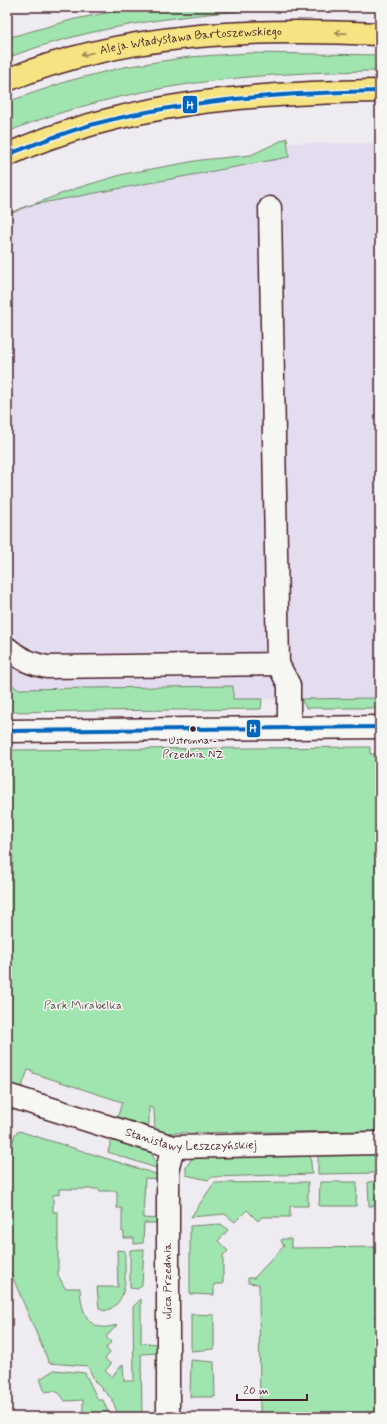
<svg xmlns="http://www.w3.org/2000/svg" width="387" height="1424" viewBox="0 0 387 1424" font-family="Mynerve,sans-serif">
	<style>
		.built { fill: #e4ddf0 }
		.green { fill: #a0e4af; stroke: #75826d }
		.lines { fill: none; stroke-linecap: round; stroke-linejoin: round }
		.minor-casing { stroke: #4a1f2b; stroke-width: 25 }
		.major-casing { stroke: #4a1f2b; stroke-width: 25 }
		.minor { stroke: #f6f6f2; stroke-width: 22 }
		.major { stroke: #f6e381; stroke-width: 22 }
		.bus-1-casing { stroke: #f6f6f2; stroke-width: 7 }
		.bus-1 { stroke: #0065bd; stroke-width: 4 }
		.oneway { stroke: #a08156 }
		.bus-dot { fill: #4a1f2b; stroke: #f6f6f2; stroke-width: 1.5 }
		.labels { text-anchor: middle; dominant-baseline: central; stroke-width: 3; stroke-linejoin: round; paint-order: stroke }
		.bus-label { font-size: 11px; fill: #4a1f2b; stroke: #f6f6f2 }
		.street-label { font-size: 12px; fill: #4a1f2b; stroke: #f6f6f2 }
		.park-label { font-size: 12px; fill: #60504c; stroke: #f6f6f2 }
		.line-badge { stroke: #f6f6f2; stroke-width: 1.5 }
		.badge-label { font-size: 11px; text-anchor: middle; font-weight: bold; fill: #fff }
	</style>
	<rect width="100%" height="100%" fill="#eeebf1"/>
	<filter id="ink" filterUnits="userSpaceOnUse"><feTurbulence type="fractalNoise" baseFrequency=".025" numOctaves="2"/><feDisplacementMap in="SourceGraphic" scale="8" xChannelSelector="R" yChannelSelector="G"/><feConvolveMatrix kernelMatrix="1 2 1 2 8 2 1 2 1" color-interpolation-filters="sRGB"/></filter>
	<g filter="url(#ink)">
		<path class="built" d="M 288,143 L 380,143 L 380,698 L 7,702 L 7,216 L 26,206 L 289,157 Z"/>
		<path class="green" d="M 137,7 L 239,7 L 239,11 C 160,18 82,29 7,58 L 7,38 L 75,19 Z
			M 248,53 L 380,55 L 380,71 C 253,72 125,84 7,132 L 7,102 L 68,81 L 124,67 L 189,57 Z
			M 287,138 L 289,157 L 26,206 L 7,216 L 7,214 L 77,188 L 124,174 L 201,160 L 251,155 Z
			M 7,679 L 17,689 L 233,686 L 233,699 L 262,699 L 261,709 L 7,712 Z
			M 380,698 L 380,708 L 306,708 L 301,699 Z
			M 370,747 L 370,754 L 380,754 L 380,1131 L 165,1133 L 155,1131 L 154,1109 L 149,1107 L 149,1123 L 148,1128 L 117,1119 L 122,1102 L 33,1073 L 33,1071 L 28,1070 L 21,1089 L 7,1085 L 7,750 Z
			M 19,1131 L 159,1175 L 160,1179 L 145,1178 L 143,1218 L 160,1219 L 160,1223 L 144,1223 L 143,1243 L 134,1244 L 134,1238 L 124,1238 L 124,1232 L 122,1232 L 122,1208 L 117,1208 L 117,1191 L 99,1191 L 99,1189 L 59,1189 L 59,1194 L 53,1195 L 53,1212 L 58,1212 L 58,1275 L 65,1288 L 80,1288 C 81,1302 83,1324 101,1327 C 106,1328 112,1326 117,1325 L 106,1337 L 111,1342 L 106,1348 L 110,1353 L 105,1359 L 111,1364 L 105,1371 L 112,1377 L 123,1364 L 124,1381 L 134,1381 L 133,1307 L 141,1299 L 141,1343 L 159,1344 L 159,1353 L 141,1354 L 142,1417 L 119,1417 L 112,1399 L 95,1382 L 88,1366 L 49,1363 L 7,1264 L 7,1162 L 15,1134 Z
			M 113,1135 L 150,1150 L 159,1169 L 108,1152 Z
			M 310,1152 L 312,1174 L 212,1177 L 208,1180 L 186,1175 L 186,1167 L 193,1157 Z
			M 318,1152 L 380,1152 L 380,1173 L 318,1174 Z
			M 380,1181 L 380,1206 L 369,1206 L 368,1182 Z
			M 308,1182 L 308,1206 L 290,1206 L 290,1217 L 262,1217 L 258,1221 L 247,1210 L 235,1222 L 225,1214 L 191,1217 L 214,1183 Z
			M 320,1182 L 357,1182 L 356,1206 L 319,1206 Z
			M 221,1224 L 228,1230 L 218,1241 L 228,1251 L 223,1255 L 223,1284 L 214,1284 L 214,1295 L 190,1294 L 190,1226 Z
			M 282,1239 L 291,1239 L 291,1248 L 380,1247 L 380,1286 L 375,1291 L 377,1366 L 380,1371 L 380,1417 L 260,1417 L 259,1284 L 248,1283 L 248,1278 L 254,1278 L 284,1246 L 281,1241 Z
			M 144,1249 L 142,1285 L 138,1289 L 130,1288 L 130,1250 Z
			M 117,1250 L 125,1251 C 124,1273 131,1304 104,1311 L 99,1308 L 97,1287 L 118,1287 Z
			M 191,1314 L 214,1315 L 214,1349 L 191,1351 Z
			M 191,1360 L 214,1362 L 215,1397 L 190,1397 Z
			M 54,1370 L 85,1373 L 98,1400 L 103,1400 L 110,1417 L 83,1417 L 83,1400 L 65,1401 C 59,1391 56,1390 45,1392 L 40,1379 Z"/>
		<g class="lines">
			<g class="minor-casing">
				<g id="minor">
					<path d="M 270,208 L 278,664 L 289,685 L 289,728"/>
					<path d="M 7,648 C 19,659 31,664 47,667 L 278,664"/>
					<path d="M 7,731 L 380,727"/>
					<path id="s1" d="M 7,1095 L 173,1147 L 380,1143"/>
					<path d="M 168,1417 L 168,1166 L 173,1147"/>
				</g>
			</g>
			<g class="major-casing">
				<g id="major">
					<path id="s2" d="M 7,80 C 126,32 254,28 380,34"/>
					<path d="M 7,155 C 124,102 253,93 380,91"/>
				</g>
			</g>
			<use href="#minor" class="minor"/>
			<use href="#major" class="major"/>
			<g class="bus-1-casing">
				<path id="bus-1" d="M 7,155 C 37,143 67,131 98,123 C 191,99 285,93 380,91
					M 7,731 L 380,727"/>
			</g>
			<use href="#bus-1" class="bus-1"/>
		</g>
		<defs><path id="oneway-shaft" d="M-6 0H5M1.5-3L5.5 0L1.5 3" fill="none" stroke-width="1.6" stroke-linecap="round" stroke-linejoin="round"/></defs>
		<g class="oneway">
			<use href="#oneway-shaft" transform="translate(341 33) rotate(-178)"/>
			<use href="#oneway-shaft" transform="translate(87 54) rotate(166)"/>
		</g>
	</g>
	<circle class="bus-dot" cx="193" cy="729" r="3.5"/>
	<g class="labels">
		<g class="bus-label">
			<text x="193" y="741">Ustronna -<tspan x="193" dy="14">Przednia NŻ</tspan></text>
		</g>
		<g class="street-label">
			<text stroke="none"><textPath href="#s2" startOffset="189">Aleja Władysława Bartoszewskiego</textPath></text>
			<text stroke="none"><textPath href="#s1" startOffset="191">Stanisławy Leszczyńskiej</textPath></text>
			<text transform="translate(168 1281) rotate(-90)">ulica Przednia</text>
		</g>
		<g class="park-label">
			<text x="83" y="1006">Park Mirabelka</text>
		</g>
	</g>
	<g class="line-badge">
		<rect x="182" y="95" width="16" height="19" rx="4" fill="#0065bd"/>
		<rect x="246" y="719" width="15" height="19" rx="4" fill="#0065bd"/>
	</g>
	<g class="badge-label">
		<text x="190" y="109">H</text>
		<text x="253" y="732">H</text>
	</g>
	<rect width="387" height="1424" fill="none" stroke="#f6f6f2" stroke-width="24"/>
	<rect x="12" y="12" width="363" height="1400" fill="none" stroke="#4a1f2b" stroke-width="1.5" filter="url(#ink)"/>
	<path d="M237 1394v6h70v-6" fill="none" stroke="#4a1f2b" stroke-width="2"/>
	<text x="243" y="1394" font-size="12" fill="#4a1f2b" stroke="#f6f6f2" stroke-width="3" paint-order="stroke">20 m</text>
</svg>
